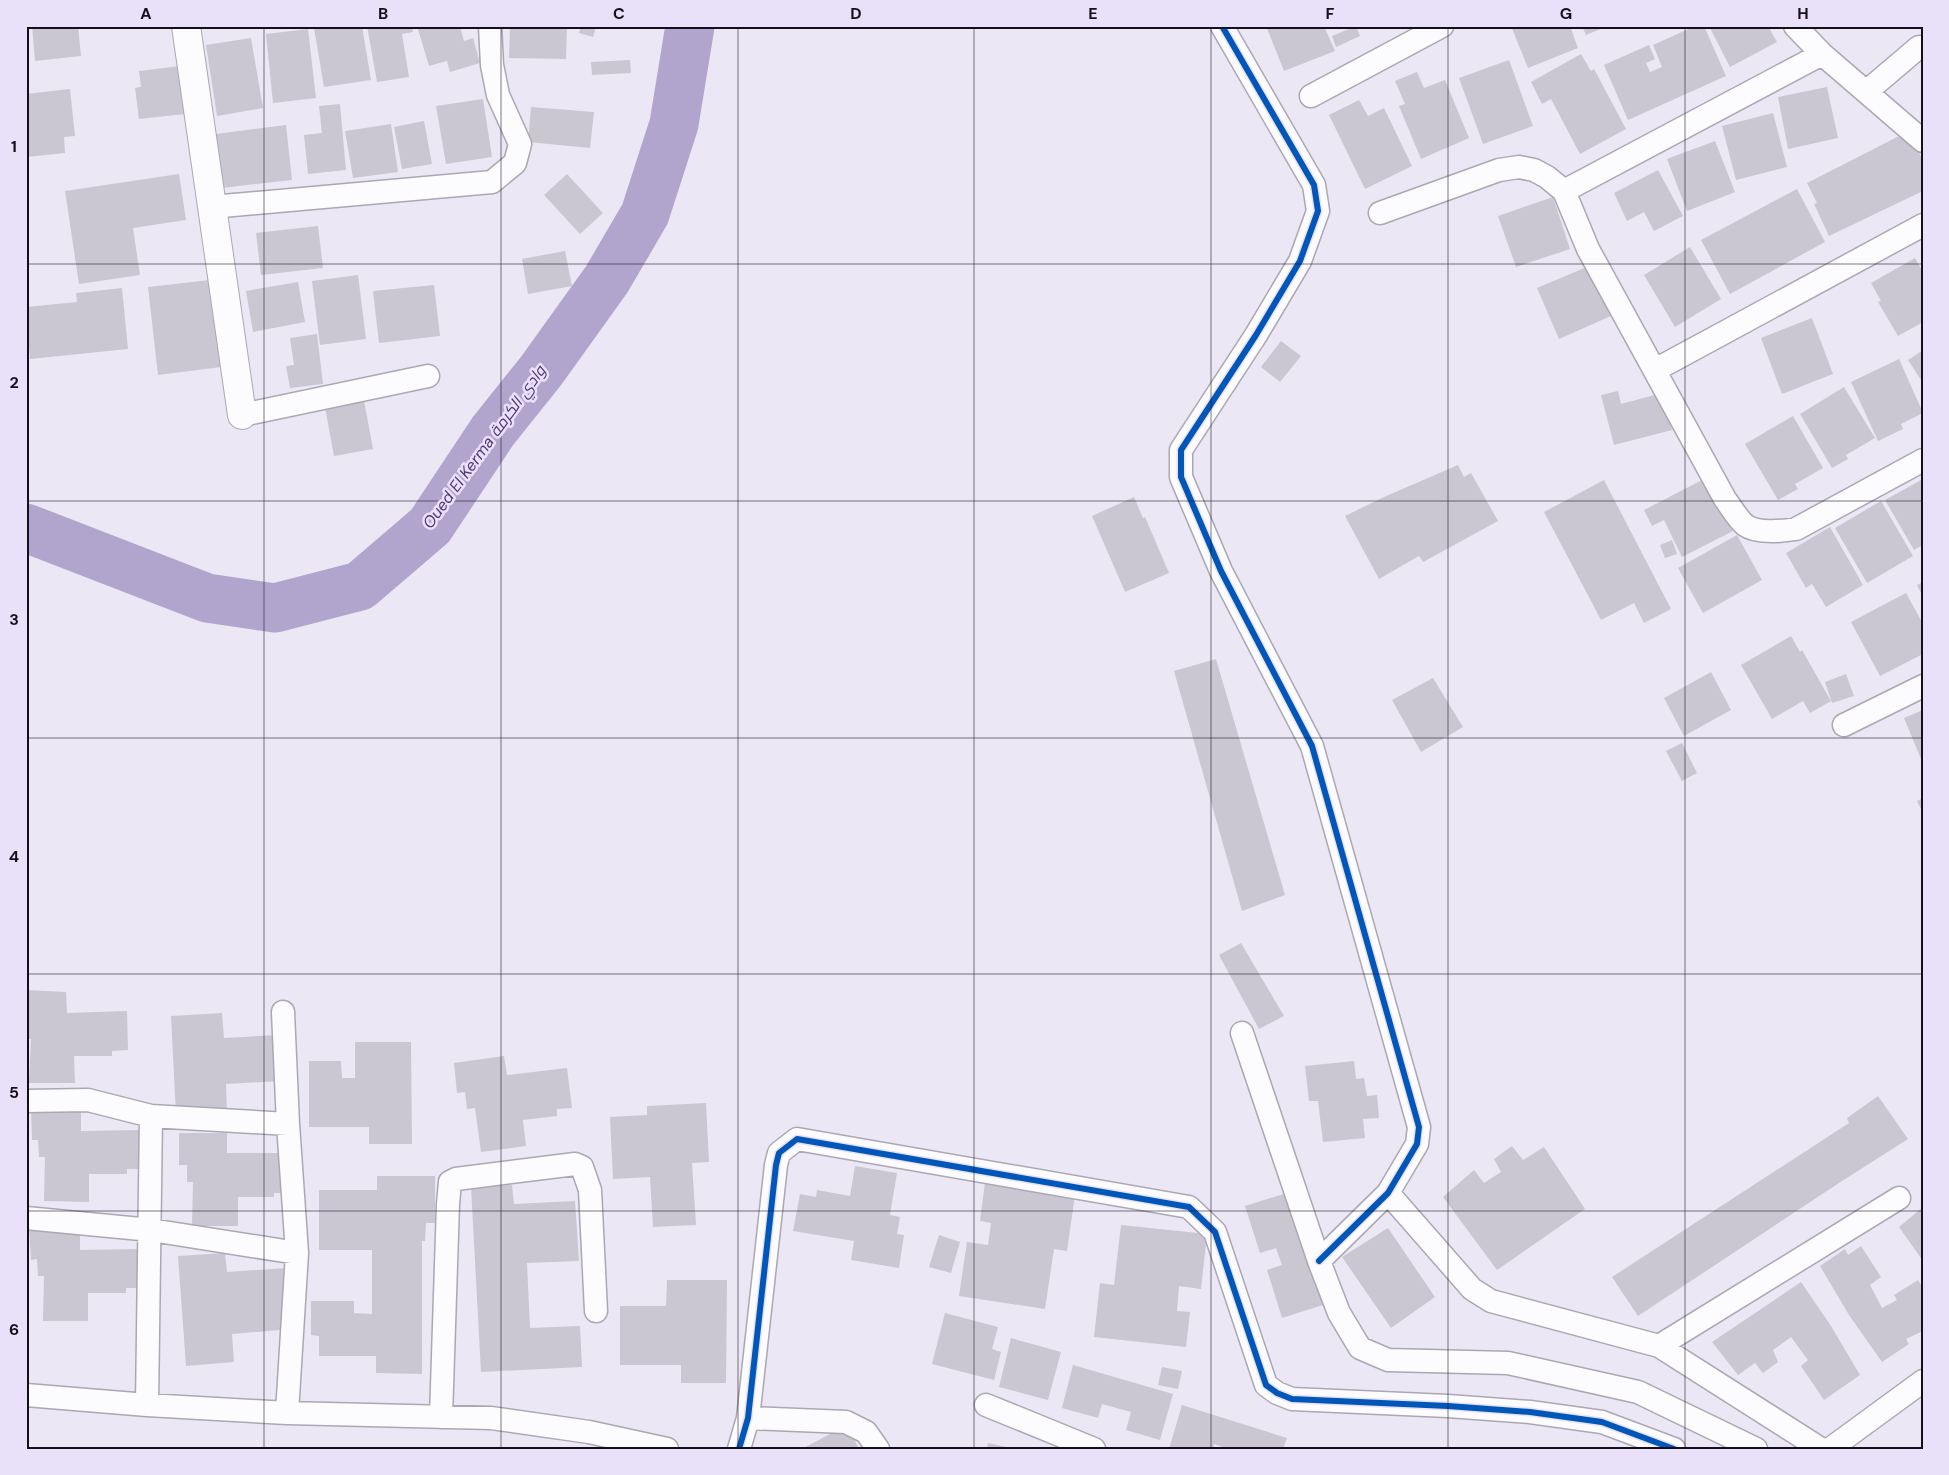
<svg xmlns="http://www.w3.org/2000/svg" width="1949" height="1475" viewBox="0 0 1949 1475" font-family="'DM Sans',Cairo,sans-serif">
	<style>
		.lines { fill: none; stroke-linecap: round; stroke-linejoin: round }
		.river { stroke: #b2a5cd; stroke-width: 49 }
		.building { fill: #cac7d2 }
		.street-casing { stroke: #aba7b3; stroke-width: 25 }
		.secondary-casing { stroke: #aba7b3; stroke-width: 30 }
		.street { stroke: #fcfbfd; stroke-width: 22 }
		.secondary { stroke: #fcfbfd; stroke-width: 28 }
		.cycleway-casing { stroke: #e9e1fa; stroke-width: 9 }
		.cycleway { stroke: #0057b8; stroke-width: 6 }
		.grid { fill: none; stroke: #14101b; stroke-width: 1; stroke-opacity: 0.55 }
		.labels { text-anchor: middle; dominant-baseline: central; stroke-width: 5; stroke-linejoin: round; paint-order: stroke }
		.water-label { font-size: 16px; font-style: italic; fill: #4e3574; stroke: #e9e1fa }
		.neatline { fill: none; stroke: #14101b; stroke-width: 2 }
		.grid-label { font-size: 16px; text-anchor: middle; font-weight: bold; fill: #14101b }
	</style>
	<rect width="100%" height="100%" fill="#ebe7f4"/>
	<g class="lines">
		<path class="river" d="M 26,528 L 207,598 L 275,608 L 360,586 L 430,526 L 493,431 L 541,371 L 607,279 L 645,214 L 674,124 L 690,26"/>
	</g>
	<path class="building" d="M 32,26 L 78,26 L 81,56 L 35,61 Z
		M 325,26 L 362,26 L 371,80 L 324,87 L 314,28 Z
		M 367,26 L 412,26 L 413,32 L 402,34 L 409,77 L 377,82 Z
		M 417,26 L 460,26 L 464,41 L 473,38 L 480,63 L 450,72 L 447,61 L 429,66 Z
		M 510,26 L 567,26 L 566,59 L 509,58 Z
		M 581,26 L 596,26 L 593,37 L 579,33 Z
		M 1266,26 L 1324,26 L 1335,51 L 1284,71 Z
		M 1356,26 L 1360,36 L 1336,47 L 1332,36 Z
		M 1511,26 L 1570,26 L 1578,48 L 1528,68 Z
		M 1582,26 L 1608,26 L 1586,35 Z
		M 1695,26 L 1704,26 L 1726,76 L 1628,120 L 1604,65 L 1649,45 L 1655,59 L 1646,63 L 1650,72 L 1662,67 L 1653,45 Z
		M 1709,26 L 1768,26 L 1777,42 L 1730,67 Z
		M 308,29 L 316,98 L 273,103 L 266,34 Z
		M 251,38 L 263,108 L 217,116 L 206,45 Z
		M 1581,54 L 1591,71 L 1594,69 L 1626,129 L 1580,154 L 1551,99 L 1542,104 L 1531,82 Z
		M 630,60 L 631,73 L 592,75 L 591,62 Z
		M 1509,60 L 1533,126 L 1483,144 L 1459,78 Z
		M 188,65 L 194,113 L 139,119 L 135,88 L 141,87 L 139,71 Z
		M 1417,72 L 1424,88 L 1445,80 L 1469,138 L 1421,159 L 1399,106 L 1405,104 L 1395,81 Z
		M 1827,87 L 1838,138 L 1788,149 L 1778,97 Z
		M 70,89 L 75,136 L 64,137 L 65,153 L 26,157 L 26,94 Z
		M 483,99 L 492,157 L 446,164 L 436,106 Z
		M 1359,100 L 1368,116 L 1384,108 L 1412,166 L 1365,189 L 1329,115 Z
		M 340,104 L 346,170 L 308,174 L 304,135 L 322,133 L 319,106 Z
		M 531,107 L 594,112 L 590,148 L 528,142 Z
		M 1773,113 L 1787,167 L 1736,180 L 1722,126 Z
		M 424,121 L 432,164 L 402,169 L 394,127 Z
		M 391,124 L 398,172 L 353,178 L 345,131 Z
		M 286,125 L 292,180 L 222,188 L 216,134 Z
		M 1909,131 L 1923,161 L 1923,191 L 1829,236 L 1814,204 L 1817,203 L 1807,183 Z
		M 1715,141 L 1735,192 L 1687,211 L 1667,159 Z
		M 1658,170 L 1683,216 L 1654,231 L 1644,212 L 1627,221 L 1614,193 Z
		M 179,174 L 186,220 L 133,228 L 140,275 L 79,284 L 65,191 Z
		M 567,174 L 603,213 L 580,234 L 544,195 Z
		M 1797,189 L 1825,242 L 1730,294 L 1701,240 Z
		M 1553,197 L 1570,249 L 1516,267 L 1498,216 Z
		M 318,226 L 323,268 L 261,275 L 256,233 Z
		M 1690,247 L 1721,299 L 1675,327 L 1644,275 Z
		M 565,251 L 572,286 L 528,294 L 522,259 Z
		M 1915,258 L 1923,272 L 1923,322 L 1898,336 L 1878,302 L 1881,301 L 1871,283 Z
		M 1589,266 L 1611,316 L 1559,339 L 1537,288 Z
		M 358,275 L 366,339 L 320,345 L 312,281 Z
		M 210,280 L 221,367 L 158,375 L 148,287 Z
		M 298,282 L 305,322 L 253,332 L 246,291 Z
		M 434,285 L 440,336 L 379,343 L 373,291 Z
		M 122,288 L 128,349 L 30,359 L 26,307 L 77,302 L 76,293 Z
		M 1812,318 L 1833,374 L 1782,394 L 1761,338 Z
		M 317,334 L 323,384 L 290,388 L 286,366 L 294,365 L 290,338 Z
		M 1281,341 L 1301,356 L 1280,382 L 1261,367 Z
		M 1923,350 L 1923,383 L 1908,360 Z
		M 1899,359 L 1923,413 L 1901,424 L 1903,429 L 1878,441 L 1851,382 Z
		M 1844,387 L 1875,438 L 1846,455 L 1848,459 L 1832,468 L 1800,414 Z
		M 1618,391 L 1621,404 L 1662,393 L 1672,430 L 1614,445 L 1601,395 Z
		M 363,395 L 373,449 L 334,456 L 324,402 Z
		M 1793,416 L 1823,468 L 1795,484 L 1798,489 L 1778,500 L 1745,444 Z
		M 1458,465 L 1464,477 L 1471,473 L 1498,521 L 1423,562 L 1419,556 L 1379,579 L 1345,516 L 1384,497 Z
		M 1706,478 L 1733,531 L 1682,557 L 1664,520 L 1652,526 L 1644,510 Z
		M 1923,479 L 1923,545 L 1914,550 L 1885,500 Z
		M 1604,480 L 1671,609 L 1644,623 L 1634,603 L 1601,620 L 1544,512 Z
		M 1134,497 L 1143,518 L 1145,517 L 1169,573 L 1125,592 L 1092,516 Z
		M 1881,501 L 1913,556 L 1867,583 L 1835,528 Z
		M 1830,527 L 1863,585 L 1826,607 L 1812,584 L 1806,588 L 1786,553 Z
		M 1737,535 L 1762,580 L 1703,613 L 1678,568 Z
		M 1672,540 L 1677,554 L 1665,558 L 1660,545 Z
		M 1923,582 L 1923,597 L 1917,585 Z
		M 1906,593 L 1923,624 L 1923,654 L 1880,676 L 1851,622 Z
		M 1791,636 L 1800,652 L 1802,650 L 1831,701 L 1810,713 L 1803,701 L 1772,719 L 1741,665 Z
		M 1216,659 L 1285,895 L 1242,911 L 1174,671 Z
		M 1711,672 L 1731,710 L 1684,736 L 1664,698 Z
		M 1846,674 L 1854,696 L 1832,703 L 1825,682 Z
		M 1433,678 L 1463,727 L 1421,752 L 1392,700 Z
		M 1923,710 L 1923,764 L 1904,718 Z
		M 1682,743 L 1697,773 L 1682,781 L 1666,751 Z
		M 1923,798 L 1923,813 L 1917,801 Z
		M 1241,943 L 1284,1016 L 1259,1029 L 1219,955 Z
		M 26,990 L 66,992 L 67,1013 L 127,1011 L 128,1050 L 112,1051 L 112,1056 L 74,1056 L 75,1083 L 29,1083 L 31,1039 L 26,1039 Z
		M 222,1013 L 224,1038 L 277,1035 L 280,1081 L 226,1084 L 227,1112 L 176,1115 L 171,1016 Z
		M 355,1042 L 411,1042 L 412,1144 L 369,1144 L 369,1127 L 309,1127 L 309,1061 L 341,1061 L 342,1078 L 355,1078 Z
		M 504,1056 L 507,1075 L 567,1068 L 572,1108 L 557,1109 L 557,1116 L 523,1120 L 526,1146 L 481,1152 L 475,1108 L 467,1109 L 465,1092 L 457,1093 L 454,1063 Z
		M 1354,1061 L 1356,1079 L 1364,1078 L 1367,1096 L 1377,1095 L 1379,1118 L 1363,1119 L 1365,1138 L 1323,1142 L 1318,1101 L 1309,1101 L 1305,1066 Z
		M 1878,1096 L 1908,1139 L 1842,1181 L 1638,1316 L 1612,1277 L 1849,1123 L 1847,1118 Z
		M 706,1103 L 709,1162 L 692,1163 L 696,1225 L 653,1227 L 650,1177 L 613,1179 L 610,1117 L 647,1115 L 647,1106 Z
		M 31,1108 L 81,1111 L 81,1131 L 142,1130 L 142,1169 L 127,1169 L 127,1174 L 89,1174 L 89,1202 L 44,1201 L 45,1157 L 39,1157 L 38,1140 L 32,1140 Z
		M 179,1133 L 227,1133 L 227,1153 L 288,1153 L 288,1193 L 274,1193 L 274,1197 L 238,1197 L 238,1226 L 192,1226 L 193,1182 L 187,1182 L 187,1165 L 179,1165 Z
		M 1512,1146 L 1523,1160 L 1544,1147 L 1585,1209 L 1497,1270 L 1443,1197 L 1474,1170 L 1484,1183 L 1501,1172 L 1494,1159 Z
		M 855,1166 L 897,1173 L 890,1215 L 900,1217 L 897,1234 L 904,1235 L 899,1268 L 851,1260 L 854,1241 L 793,1231 L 800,1194 L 816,1197 L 817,1190 L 850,1196 Z
		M 377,1176 L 435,1176 L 435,1223 L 426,1223 L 425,1241 L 422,1241 L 422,1374 L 376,1373 L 376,1356 L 319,1356 L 319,1336 L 311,1335 L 311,1301 L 354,1301 L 354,1313 L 372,1314 L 372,1250 L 319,1250 L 319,1190 L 377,1190 Z
		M 985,1182 L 1075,1195 L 1067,1251 L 1054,1249 L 1045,1309 L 959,1296 L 967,1242 L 988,1245 L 991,1223 L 980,1221 Z
		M 512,1185 L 514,1204 L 575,1201 L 579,1261 L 527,1263 L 530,1328 L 580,1326 L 582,1367 L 481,1372 L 471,1187 Z
		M 1290,1192 L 1326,1304 L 1282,1318 L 1267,1270 L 1282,1265 L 1276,1248 L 1260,1253 L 1245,1206 Z
		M 1923,1207 L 1923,1261 L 1899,1227 Z
		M 1121,1225 L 1207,1234 L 1201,1289 L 1179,1286 L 1177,1311 L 1190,1312 L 1186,1347 L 1094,1337 L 1100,1283 L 1114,1285 Z
		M 29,1227 L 80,1230 L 80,1250 L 141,1249 L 141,1288 L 126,1288 L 126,1293 L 88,1293 L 88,1321 L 43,1321 L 44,1276 L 38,1276 L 37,1259 L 31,1260 Z
		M 1388,1228 L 1435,1297 L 1391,1328 L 1342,1257 Z
		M 939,1235 L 960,1242 L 951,1273 L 929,1267 Z
		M 1861,1246 L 1881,1277 L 1870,1285 L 1882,1308 L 1897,1300 L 1894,1295 L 1918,1280 L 1923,1288 L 1923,1331 L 1906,1339 L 1909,1344 L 1882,1362 L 1849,1315 L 1820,1266 L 1845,1249 L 1848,1255 Z
		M 225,1253 L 227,1272 L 287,1268 L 291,1329 L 232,1334 L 234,1362 L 186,1366 L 178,1256 Z
		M 667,1280 L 727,1280 L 726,1383 L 681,1383 L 681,1365 L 620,1365 L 620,1306 L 666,1306 Z
		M 1801,1282 L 1831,1326 L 1860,1375 L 1824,1400 L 1801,1366 L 1808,1360 L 1791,1337 L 1773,1350 L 1778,1362 L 1763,1373 L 1755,1363 L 1738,1375 L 1712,1342 Z
		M 945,1313 L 998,1327 L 992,1349 L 1001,1352 L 994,1380 L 932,1364 Z
		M 1011,1338 L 1061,1352 L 1048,1400 L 999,1387 Z
		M 1073,1365 L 1173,1394 L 1160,1440 L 1126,1430 L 1131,1412 L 1102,1404 L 1098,1418 L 1062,1408 Z
		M 1162,1367 L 1182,1371 L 1178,1389 L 1158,1385 Z
		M 1182,1405 L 1287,1438 L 1283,1449 L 1229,1449 L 1214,1444 L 1213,1449 L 1169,1449 Z
		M 847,1425 L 859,1449 L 802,1449 Z
		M 988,1443 L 1011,1448 L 1011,1449 L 987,1449 Z"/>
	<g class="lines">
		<g class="street-casing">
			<path id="street" d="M 1222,26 L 1314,185 L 1318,211 L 1300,261 L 1256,335 L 1181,450 L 1181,477 L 1221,571 L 1312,746 L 1419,1127 L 1417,1144 L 1388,1193 L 1319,1261
				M 1795,26 L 1822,54 L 1923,141
				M 1866,92 L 1919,47 L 1923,47
				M 1311,96 L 1442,26
				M 1564,191 L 1822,54
				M 211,207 L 492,182 L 515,163 L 520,144 L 498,95 L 492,65 L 490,26
				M 1380,213 L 1499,170 L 1519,167 L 1534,170 L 1547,177 L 1564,191 L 1588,249 L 1725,499 C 1731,507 1737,518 1745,525 C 1757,534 1783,531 1796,529 L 1923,460
				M 1655,370 L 1923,225
				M 242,415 L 428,376
				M 1844,725 L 1923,686
				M 283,1012 L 288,1124 L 297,1253 L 287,1413
				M 1242,1033 L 1319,1261 L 1339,1313 L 1360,1348 L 1388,1360 L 1508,1363 L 1638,1392 L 1756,1449
				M 26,1101 L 88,1100 L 151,1116 L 288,1124
				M 1388,1193 L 1472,1289 L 1491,1301 L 1659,1346
				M 26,1218 L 151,1230 L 297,1253
				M 26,1395 L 147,1405 L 287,1413 L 491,1418 L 589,1432 L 667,1449
				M 147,1405 L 151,1116
				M 986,1405 L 1094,1449
				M 441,1417 L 448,1204 L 450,1182 L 456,1179 L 575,1164 L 582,1167 L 590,1190 L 596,1311
				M 748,1418 L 846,1422 L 866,1432 L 878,1449
				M 739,1449 L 748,1418 L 776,1165 L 779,1153 L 797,1139 L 1189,1207 L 1215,1232 L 1266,1385 L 1277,1393 L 1292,1399 L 1448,1406 L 1530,1412 L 1602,1422 L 1674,1449
				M 1821,1449 L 1659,1346 L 1899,1198
				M 1830,1449 L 1923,1381"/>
		</g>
		<g class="secondary-casing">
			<path id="secondary" d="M 186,26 L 242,415"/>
		</g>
		<use href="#street" class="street"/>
		<use href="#secondary" class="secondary"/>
		<g class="cycleway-casing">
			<path id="cycleway" d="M 1222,26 L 1314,185 L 1318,211 L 1300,261 L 1256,335 L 1181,450 L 1181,477 L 1221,571 L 1312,746 L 1419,1127 L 1417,1144 L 1388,1193 L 1319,1261
				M 739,1449 L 748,1418 L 776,1165 L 779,1153 L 797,1139 L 1189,1207 L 1215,1232 L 1266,1385 L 1277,1393 L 1292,1399 L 1448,1406 L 1530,1412 L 1602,1422 L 1674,1449"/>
		</g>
		<use href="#cycleway" class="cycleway"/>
	</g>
	<path class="grid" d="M 264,26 L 264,1449M 501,26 L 501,1449M 738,26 L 738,1449M 974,26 L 974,1449M 1211,26 L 1211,1449M 1448,26 L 1448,1449M 1685,26 L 1685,1449M 26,264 L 1923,264M 26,501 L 1923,501M 26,738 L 1923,738M 26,974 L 1923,974M 26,1211 L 1923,1211"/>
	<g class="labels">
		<g class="water-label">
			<text transform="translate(484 447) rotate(-54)">Oued El Kerma وادي الكرمة</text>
		</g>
	</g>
	<rect width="1949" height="1475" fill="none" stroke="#e9e1fa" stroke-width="55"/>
	<rect x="28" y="28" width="1894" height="1420" class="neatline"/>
	<g class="grid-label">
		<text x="146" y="19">A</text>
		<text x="383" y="19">B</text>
		<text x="619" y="19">C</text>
		<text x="856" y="19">D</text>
		<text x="1093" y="19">E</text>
		<text x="1330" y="19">F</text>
		<text x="1566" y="19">G</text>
		<text x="1803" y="19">H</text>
		<text x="14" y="152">1</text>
		<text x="14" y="388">2</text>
		<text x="14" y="625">3</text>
		<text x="14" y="862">4</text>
		<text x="14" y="1098">5</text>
		<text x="14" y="1335">6</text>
	</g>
</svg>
